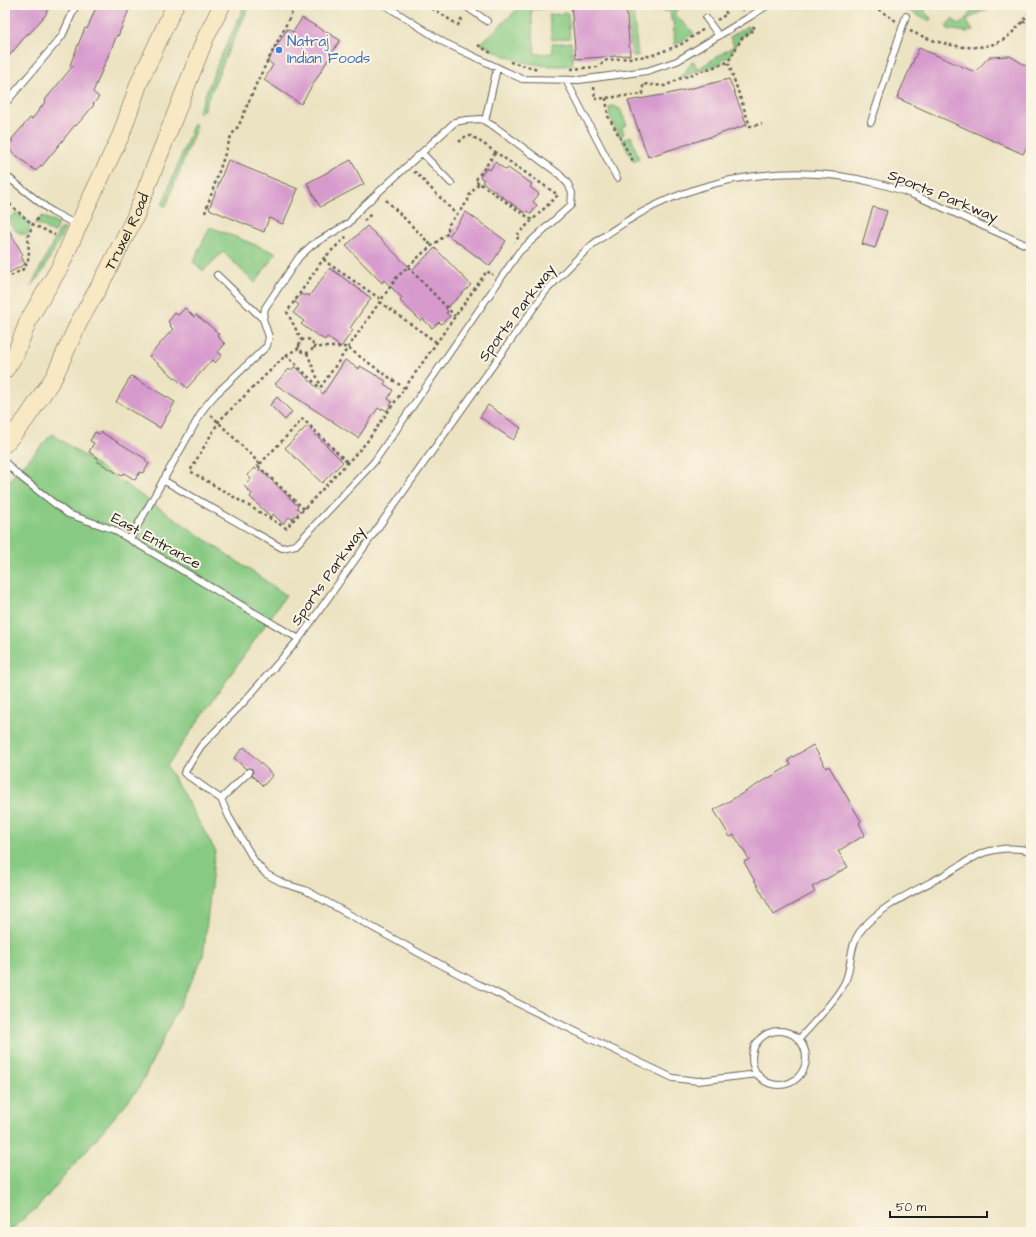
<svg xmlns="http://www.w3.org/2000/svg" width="1036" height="1237" viewBox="0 0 1036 1237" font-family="'Architects Daughter',sans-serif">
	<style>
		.green { fill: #88ca83; stroke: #527350 }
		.building { fill: #d79acd }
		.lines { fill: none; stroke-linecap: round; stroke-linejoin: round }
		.service-casing { stroke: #656256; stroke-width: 8 }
		.secondary-casing { stroke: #656256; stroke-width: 18 }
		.path { stroke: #656256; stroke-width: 2.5; stroke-dasharray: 3 3; stroke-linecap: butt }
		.service { stroke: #fff; stroke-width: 6 }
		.secondary { stroke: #f8e8c3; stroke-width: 17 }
		.shop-dot { fill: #3f7fe0; stroke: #fcf5e5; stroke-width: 1.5 }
		.labels { text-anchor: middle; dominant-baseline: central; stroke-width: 4; stroke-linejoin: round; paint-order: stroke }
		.shop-label { font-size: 15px; fill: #366cbe; stroke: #fcf5e5; text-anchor: start }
		.street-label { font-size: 15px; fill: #1c1c1c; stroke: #fcf5e5 }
	</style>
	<rect width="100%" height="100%" fill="#fcf5e5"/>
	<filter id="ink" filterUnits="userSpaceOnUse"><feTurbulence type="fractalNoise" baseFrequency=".025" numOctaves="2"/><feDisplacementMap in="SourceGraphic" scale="8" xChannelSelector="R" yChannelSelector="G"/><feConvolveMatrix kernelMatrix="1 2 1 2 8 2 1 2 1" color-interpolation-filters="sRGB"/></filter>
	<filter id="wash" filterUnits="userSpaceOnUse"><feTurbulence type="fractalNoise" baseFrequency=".012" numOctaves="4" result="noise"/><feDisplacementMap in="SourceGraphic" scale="16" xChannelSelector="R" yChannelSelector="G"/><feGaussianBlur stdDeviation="0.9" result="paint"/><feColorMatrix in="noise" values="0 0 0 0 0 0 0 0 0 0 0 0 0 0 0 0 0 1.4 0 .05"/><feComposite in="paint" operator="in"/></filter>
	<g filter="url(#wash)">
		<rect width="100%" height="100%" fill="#ece3c2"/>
		<path class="green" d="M 245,5 L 250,5 L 226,56 L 203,111 L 198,113 L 218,63 Z
			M 522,5 L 548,5 L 549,8 L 531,10 L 535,54 L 553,53 L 552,44 L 571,42 L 573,65 C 540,69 509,61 481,43 Z
			M 664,5 L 677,5 L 678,6 L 679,8 L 674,14 L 694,33 L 675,45 L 673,20 L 671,20 L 670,11 L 663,11 L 662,8 Z
			M 911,5 L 917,5 L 921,8 L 924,5 L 929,5 L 924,11 L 930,17 L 931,19 L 928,21 L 908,10 Z
			M 977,5 L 995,5 L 966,20 L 973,31 L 966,32 L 948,29 L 946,26 L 952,19 L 960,25 Z
			M 629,11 L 633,11 L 638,56 L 633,56 L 630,40 Z
			M 568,13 L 570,38 L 552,40 L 549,15 Z
			M 748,26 L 750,31 L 740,38 L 729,57 L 721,60 L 722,63 L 678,78 L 684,73 L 692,62 L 694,62 L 698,69 L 734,46 L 730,37 Z
			M 613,106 L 620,109 L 627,125 L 622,127 L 624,134 L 620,137 L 610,117 L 609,107 Z
			M 194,123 L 196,128 L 166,206 L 162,205 Z
			M 631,136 L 639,159 L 634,162 L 622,140 Z
			M 17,213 L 31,224 L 27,235 C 16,233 12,229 8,219 Z
			M 42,216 L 58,224 L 54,233 L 46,229 L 46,228 L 44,226 L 43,227 L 35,223 Z
			M 210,227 L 276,253 L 255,283 L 223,252 L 203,271 L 193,262 Z
			M 60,229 L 65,229 L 42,273 L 31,286 Z
			M 52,434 L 286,595 L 167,766 L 215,850 L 203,957 L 139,1088 L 39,1206 L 8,1232 L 5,1232 L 5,485 Z"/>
		<g id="blocks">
			<path class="building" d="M 5,5 L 52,5 L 46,12 L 47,13 L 29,34 L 28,33 L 5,61 Z
				M 97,5 L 131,5 L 118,36 L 117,35 L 93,92 L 99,97 L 93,104 L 94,105 L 76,126 L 75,125 L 42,166 L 41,165 L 36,171 L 7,148 L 13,141 L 11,140 L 30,118 L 32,119 L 46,101 L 45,100 L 73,66 L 70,65 L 85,28 L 87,29 Z
				M 571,5 L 626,5 L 630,55 L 576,59 Z
				M 302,18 L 340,40 L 301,104 L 264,80 L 273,65 L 268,61 L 287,29 L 293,32 Z
				M 919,48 L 975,72 L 989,57 L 1010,56 L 1031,69 L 1031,139 L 1023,154 L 897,98 Z
				M 729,79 L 747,125 L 648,157 L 628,101 L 668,94 Z
				M 228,160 L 298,189 L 283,224 L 269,218 L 264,232 L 209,209 Z
				M 351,160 L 364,184 L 320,207 L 307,183 Z
				M 495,162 L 506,170 L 508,168 L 521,177 L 532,184 L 530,187 L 539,194 L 533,202 L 537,205 L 531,214 L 527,211 L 525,213 L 482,182 L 484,180 L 480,177 L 487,168 L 490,170 Z
				M 873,207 L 887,211 L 875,248 L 862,244 Z
				M 466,212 L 506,241 L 490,266 L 449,236 Z
				M 5,223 L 23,255 L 21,256 L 25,264 L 5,275 Z
				M 367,226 L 412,270 L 435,248 L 471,285 L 446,309 L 448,312 L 446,313 L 450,316 L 441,324 L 439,322 L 432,328 L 423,319 L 421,321 L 400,301 L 402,298 L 384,280 L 382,283 L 346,246 Z
				M 330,268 L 371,298 L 350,328 L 353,330 L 341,347 L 327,337 L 325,340 L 309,330 L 301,324 L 304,321 L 293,313 L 299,305 L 295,302 L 301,294 L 305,296 L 306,294 L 309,296 Z
				M 185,308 L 194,317 L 196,315 L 209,325 L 219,334 L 217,336 L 225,344 L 218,352 L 222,355 L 215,363 L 212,360 L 187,388 L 149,356 L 173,329 L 170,326 L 171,325 L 168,322 L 175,313 L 178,315 Z
				M 345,360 L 359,369 L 360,366 L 386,381 L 384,384 L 393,390 L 388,399 L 392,402 L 387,411 L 382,408 L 381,410 L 378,408 L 358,438 L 275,384 L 289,369 L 291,371 L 295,366 L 323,394 Z
				M 131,376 L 175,402 L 160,428 L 116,402 Z
				M 277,397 L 292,412 L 285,420 L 270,405 Z
				M 488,405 L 521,428 L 513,440 L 480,417 Z
				M 307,426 L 343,462 L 322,483 L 285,448 Z
				M 95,432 L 99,434 L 101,432 L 146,459 L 145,461 L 149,464 L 143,473 L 140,472 L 135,480 L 124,473 L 122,476 L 97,461 L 98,458 L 89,452 L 94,443 L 90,441 Z
				M 255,468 L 258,471 L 260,469 L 298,506 L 297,508 L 300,511 L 292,519 L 289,517 L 283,524 L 273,514 L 271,517 L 250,497 L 252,494 L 244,486 L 251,479 L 247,475 Z
				M 813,745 L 826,768 L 829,766 L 861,821 L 859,823 L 865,835 L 838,851 L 848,867 L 812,887 L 815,892 L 774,915 L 744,862 L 749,859 L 734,835 L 730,837 L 714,810 L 791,765 L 788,760 Z
				M 244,747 L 273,775 L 263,786 L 252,775 L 253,771 L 252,769 L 248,768 L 246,769 L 234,758 Z"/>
		</g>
	</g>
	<g filter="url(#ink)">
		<use href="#blocks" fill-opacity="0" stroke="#656256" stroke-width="1"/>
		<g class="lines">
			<g class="service-casing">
				<path id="service" d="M 385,5 L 443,42 L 522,79 L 579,80 L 647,71 L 677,61 L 751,16 L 768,5
					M 464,5 L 487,21
					M 706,18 L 719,36
					M 566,80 L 617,178
					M 5,104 L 62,36 L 76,5
					M 485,121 L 497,68
					M 871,122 L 906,16
					M 422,153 L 451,183
					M 5,175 L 52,212 L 77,225
					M 217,275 L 263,319
					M 5,462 L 18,475 L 68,514 L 112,529 L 299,639
					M 130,539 L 204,408 L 215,395 L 267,346 L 269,337 L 263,319 L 265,308 L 299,257 L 312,245 L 349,223 L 358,211 L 455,122 L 466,120 L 481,119 L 495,127 L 559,174 L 568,184 L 572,193 L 571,205 L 519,252 L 374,462 L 296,545 L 282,548 L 163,480
					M 249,772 L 221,799 L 229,817 L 255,862 L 266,874 L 285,884 L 305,890 L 419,953 L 474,982 L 591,1039 L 673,1078 L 698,1081 L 758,1074
					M 221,799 L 184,773 L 201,746 L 242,704 L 299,639 L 545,292 C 560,276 575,260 592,245 C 603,236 615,229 627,221 C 703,174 795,162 880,184 C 904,190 926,200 948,210 C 976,223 1003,235 1031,247
					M752 1058a27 27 0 1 1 54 0a27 27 0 1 1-54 0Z
					M 799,1039 C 813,1024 836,1000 845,982 C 852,967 849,947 859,933 C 877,907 919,889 946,874 C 958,867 971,858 983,853 C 999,848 1015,847 1031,851"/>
			</g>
			<g class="secondary-casing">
				<g id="secondary">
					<path d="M 5,370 L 15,355 L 29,319 L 60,267 L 87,206 L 121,135 L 139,83 L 175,5"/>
					<path id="s1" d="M 5,444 L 26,419 L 54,377 L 79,322 L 105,276 L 135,217 L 205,39 L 222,5"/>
				</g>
			</g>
			<path class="path" d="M 427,5 L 458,25 L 463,16
				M 739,5 L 743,11
				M 874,5 L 878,9 L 896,21
				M 717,20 L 727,14 L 721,6
				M 1023,21 L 1031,27
				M 753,26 L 755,29 L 742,38 L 728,62 L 750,126 L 762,124
				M 910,31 C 938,44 975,55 1003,40 C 1013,34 1025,19 1031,10
				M 478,45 L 491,53
				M 510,62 L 538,69
				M 571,69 L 597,67 L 607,60 L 650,56 L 680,45 L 704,29
				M 594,87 L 595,99 L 643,94 L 643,84 L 665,86 L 679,79 L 728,62
				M 606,98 L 608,116 L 633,161
				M 459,142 L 466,136 L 472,136 L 558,195 L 518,234 L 520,235 L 515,242
				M 414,173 L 415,172 L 456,214
				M 479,183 L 475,181 L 496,152
				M 5,200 L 32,224 L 55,235
				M 386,200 L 432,246
				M 205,213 L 231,136 L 239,125 L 257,82 L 296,5
				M 364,221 L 372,213
				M 324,259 L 326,262 L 382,300
				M 408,267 L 455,316
				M 11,276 L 25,268 L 29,256 L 28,236 L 33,224 L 40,216
				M 380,302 L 436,342
				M299 346a7 7 0 1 1 14 0a7 7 0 1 1-14 0Z
				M 302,341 L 287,312 L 324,258 L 348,235
				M 313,347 L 345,347 L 348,348 L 404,388
				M 299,348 L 286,355 L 219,421 L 190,471 L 286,528 L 366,443 L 487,271 L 492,275 L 493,274
				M 307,353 L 319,382 L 322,386
				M 286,355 L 320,388 L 397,277 L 424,252 L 447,234 L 449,224 L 468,201 L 468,197 L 479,183 L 532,220
				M 211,415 L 260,464
				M 304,509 L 258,466 L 303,419 L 347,462"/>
			<use href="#service" class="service"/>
			<use href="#secondary" class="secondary"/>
		</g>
	</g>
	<circle class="shop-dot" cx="279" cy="50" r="4"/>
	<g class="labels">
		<g class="shop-label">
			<text x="287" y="41">Natraj<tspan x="287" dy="17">Indian Foods</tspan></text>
		</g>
		<g class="street-label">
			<text transform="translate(943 196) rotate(22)">Sports Parkway</text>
			<text stroke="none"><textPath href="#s1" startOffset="246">Truxel Road</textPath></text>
			<text transform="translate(517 313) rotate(-53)">Sports Parkway</text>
			<text transform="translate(156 541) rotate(29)">East Entrance</text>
			<text transform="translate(328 576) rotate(-55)">Sports Parkway</text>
		</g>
	</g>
	<rect width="1036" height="1237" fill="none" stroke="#fcf5e5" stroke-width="20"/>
	<path d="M890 1211v6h97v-6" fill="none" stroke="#1c1c1c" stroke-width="2"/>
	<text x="896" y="1211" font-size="12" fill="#1c1c1c" stroke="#fcf5e5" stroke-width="3" paint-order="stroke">50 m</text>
</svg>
